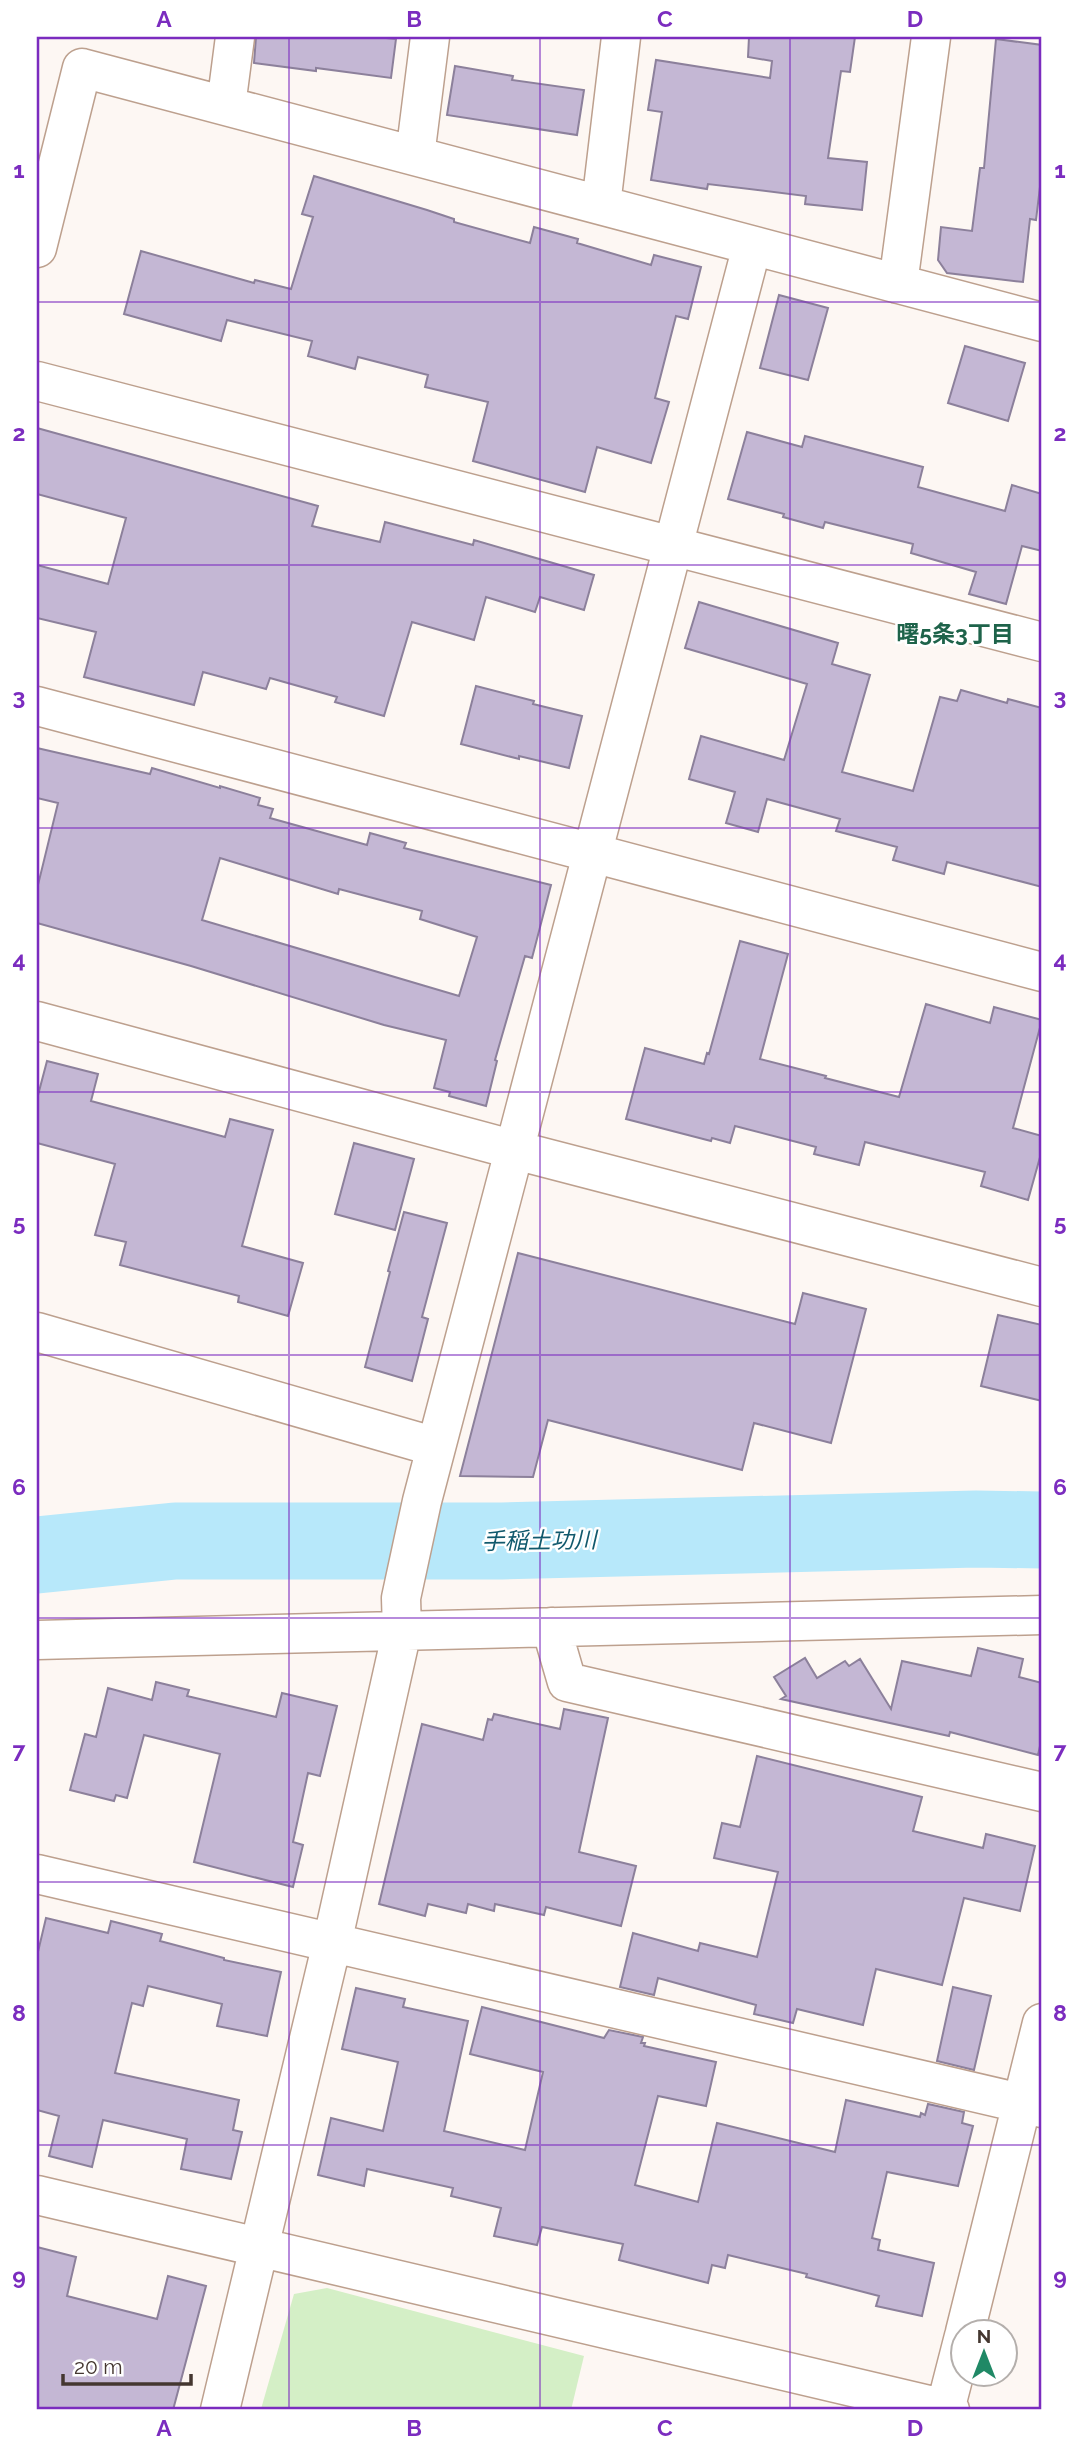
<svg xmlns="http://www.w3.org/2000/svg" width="1079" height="2447" viewBox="0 0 1079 2447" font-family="Raleway,'Noto Sans JP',sans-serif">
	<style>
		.green { fill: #d4efc6 }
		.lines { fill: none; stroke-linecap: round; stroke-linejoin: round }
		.river { stroke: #b7e8fa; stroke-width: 77 }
		.building { fill: #c4b7d4; stroke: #8c809b; stroke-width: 2; fill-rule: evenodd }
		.minor-casing { stroke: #bda08e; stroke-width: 41 }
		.minor { stroke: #fff; stroke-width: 38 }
		.grid { fill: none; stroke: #7b2cbf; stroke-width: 2; stroke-opacity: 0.55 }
		.labels { text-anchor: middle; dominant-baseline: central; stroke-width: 5; stroke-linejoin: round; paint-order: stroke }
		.neighbourhood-label { font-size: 23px; font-weight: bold; fill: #1e634a; stroke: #fff }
		.water-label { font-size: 23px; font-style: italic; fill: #11596d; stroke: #fff }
		.neatline { fill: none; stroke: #7b2cbf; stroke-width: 2.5 }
		.grid-label { font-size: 23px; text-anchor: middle; font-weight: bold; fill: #7b2cbf }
	</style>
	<rect width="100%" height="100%" fill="#fdf7f3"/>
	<path class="green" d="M 327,2288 L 584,2356 L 571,2410 L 261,2409 L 294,2294 Z"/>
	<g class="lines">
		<path class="river" d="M 37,1555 L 175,1541 L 502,1541 L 976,1529 L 1042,1530"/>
	</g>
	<path class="building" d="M 256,37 L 376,37 L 396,39 L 391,78 L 316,68 L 316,71 L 254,63 Z
		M 749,37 L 855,37 L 850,72 L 841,71 L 828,158 L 867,162 L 862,210 L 805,204 L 806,196 L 708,184 L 707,189 L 651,180 L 662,112 L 648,110 L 656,60 L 770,78 L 772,61 L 748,57 Z
		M 996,39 L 1042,45 L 1042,170 L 1036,220 L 1030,219 L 1023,282 L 947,273 L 938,260 L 941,227 L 972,231 L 980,168 L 984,168 Z
		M 455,66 L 513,76 L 512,80 L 584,90 L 577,135 L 447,115 Z
		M 314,176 L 427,210 L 454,219 L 454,222 L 530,243 L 534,227 L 578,239 L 577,243 L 651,265 L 654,255 L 701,267 L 688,319 L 676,316 L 655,398 L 669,402 L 651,463 L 597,447 L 585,492 L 473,461 L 488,402 L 425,387 L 428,375 L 358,357 L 355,369 L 308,356 L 312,341 L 227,320 L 221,341 L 124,314 L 141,251 L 254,283 L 255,280 L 291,289 L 313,217 L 302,214 Z
		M 779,295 L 828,308 L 808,380 L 760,368 Z
		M 965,346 L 1025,363 L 1008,421 L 948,403 Z
		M 37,428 L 318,506 L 312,526 L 380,542 L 385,522 L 473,545 L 474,540 L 594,575 L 584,610 L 540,597 L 535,612 L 486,597 L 474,640 L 412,622 L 384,716 L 335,702 L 337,697 L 270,678 L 266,689 L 203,672 L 194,705 L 84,677 L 96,632 L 37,618 L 37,565 L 108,584 L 126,518 L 37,494 Z
		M 747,432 L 802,447 L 805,436 L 923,467 L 918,487 L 1005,511 L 1012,485 L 1042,494 L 1042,551 L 1022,546 L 1006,604 L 969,594 L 976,572 L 911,553 L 913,544 L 825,522 L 823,528 L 783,517 L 784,514 L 728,499 Z
		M 699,602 L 838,643 L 832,664 L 870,675 L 842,772 L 913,791 L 940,697 L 957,701 L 961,690 L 1007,703 L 1008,699 L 1042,708 L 1042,887 L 947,862 L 944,874 L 893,860 L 897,847 L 836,831 L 840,819 L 767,799 L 758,832 L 726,823 L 735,792 L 689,779 L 701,736 L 784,760 L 807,684 L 685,648 Z
		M 476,686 L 534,701 L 533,704 L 582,716 L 569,768 L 519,756 L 519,759 L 461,744 Z
		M 37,748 L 150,774 L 152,768 L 220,788 L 220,786 L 260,798 L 258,805 L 273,809 L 270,818 L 367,845 L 370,833 L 406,843 L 404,848 L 551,885 L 532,958 L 525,956 L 495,1060 L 497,1061 L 486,1106 L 449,1096 L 450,1092 L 434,1088 L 446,1040 L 384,1025 L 191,966 L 37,923 L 37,889 L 58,803 L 37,798 ZM 220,858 L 338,894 L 339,889 L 422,911 L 420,919 L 477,937 L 459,996 L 202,920 Z
		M 740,941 L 788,954 L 760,1059 L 826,1076 L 825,1078 L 899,1097 L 926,1004 L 990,1023 L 994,1007 L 1042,1020 L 1013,1128 L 1042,1136 L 1042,1150 L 1028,1200 L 981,1186 L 985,1172 L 865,1142 L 859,1165 L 814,1154 L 816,1147 L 735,1126 L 730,1143 L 712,1138 L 711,1141 L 626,1119 L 645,1048 L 704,1064 L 707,1053 L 709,1054 Z
		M 47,1061 L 98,1074 L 91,1101 L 225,1137 L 230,1119 L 273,1130 L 242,1246 L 303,1263 L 288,1316 L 238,1302 L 239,1296 L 120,1265 L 126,1242 L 95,1235 L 115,1164 L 37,1143 L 37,1099 Z
		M 354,1143 L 414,1159 L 395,1230 L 335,1214 Z
		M 404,1212 L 447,1223 L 422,1317 L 428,1319 L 412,1381 L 365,1367 L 390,1272 L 388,1271 Z
		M 518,1253 L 795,1324 L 803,1293 L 866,1309 L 831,1443 L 754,1423 L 742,1470 L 548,1420 L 533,1477 L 460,1476 Z
		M 998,1315 L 1042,1325 L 1042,1401 L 981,1386 Z
		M 978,1648 L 1023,1659 L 1019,1677 L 1042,1683 L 1042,1737 L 1038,1755 L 950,1732 L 949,1736 L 781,1699 L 786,1696 L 774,1677 L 805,1658 L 817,1678 L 845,1661 L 849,1666 L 860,1659 L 891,1709 L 902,1661 L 971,1676 Z
		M 156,1682 L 189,1690 L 187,1696 L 276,1717 L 282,1693 L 337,1706 L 320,1776 L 308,1773 L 293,1842 L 303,1845 L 293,1887 L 194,1862 L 220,1754 L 144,1735 L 127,1798 L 116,1795 L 114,1801 L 70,1790 L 85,1734 L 96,1737 L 108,1688 L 152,1700 Z
		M 564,1709 L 608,1718 L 579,1852 L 636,1866 L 621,1926 L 546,1907 L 544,1915 L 495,1904 L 494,1911 L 468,1904 L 466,1913 L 428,1904 L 425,1916 L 379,1904 L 422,1724 L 483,1740 L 488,1719 L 492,1720 L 494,1714 L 560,1729 Z
		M 757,1756 L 922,1797 L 913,1831 L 983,1848 L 986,1834 L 1035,1846 L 1020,1911 L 964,1898 L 942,1985 L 876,1969 L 863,2025 L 797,2009 L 793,2023 L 754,2014 L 756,2005 L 658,1978 L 654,1995 L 620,1987 L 633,1933 L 698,1951 L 700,1943 L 757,1957 L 778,1872 L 714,1858 L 722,1823 L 740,1827 Z
		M 46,1918 L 108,1933 L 111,1921 L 162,1934 L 160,1941 L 224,1958 L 224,1960 L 281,1972 L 267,2036 L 217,2026 L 222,2004 L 148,1986 L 143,2006 L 132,2003 L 115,2073 L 239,2100 L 233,2130 L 242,2132 L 231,2179 L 181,2169 L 187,2139 L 103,2120 L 92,2167 L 49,2156 L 59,2116 L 37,2110 L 37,1956 Z
		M 953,1987 L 991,1996 L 974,2070 L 937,2061 Z
		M 356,1988 L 405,1999 L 403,2007 L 468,2021 L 444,2131 L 525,2150 L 543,2072 L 470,2054 L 482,2007 L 604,2038 L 609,2030 L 643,2037 L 641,2043 L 645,2043 L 644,2046 L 716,2062 L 706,2106 L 658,2096 L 635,2185 L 698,2202 L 717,2123 L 835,2152 L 846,2100 L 920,2117 L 921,2113 L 925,2115 L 928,2104 L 964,2112 L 962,2123 L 973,2126 L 958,2186 L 887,2172 L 872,2238 L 880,2240 L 878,2250 L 934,2263 L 922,2316 L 876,2306 L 879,2296 L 806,2277 L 807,2274 L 728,2255 L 725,2268 L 712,2265 L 708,2283 L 619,2260 L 623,2244 L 542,2227 L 537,2245 L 494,2236 L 501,2208 L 451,2196 L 453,2188 L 367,2169 L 364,2186 L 318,2175 L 331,2118 L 383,2131 L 398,2062 L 342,2049 Z
		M 37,2247 L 76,2257 L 67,2296 L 157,2319 L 168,2276 L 206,2286 L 173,2410 L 37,2410 Z"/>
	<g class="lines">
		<g class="minor-casing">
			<path id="minor" d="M 226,106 L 235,37
				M 415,156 L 430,37
				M 601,205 L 621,37
				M 37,248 L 82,68 L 1042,322
				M 898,284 L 931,37
				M 37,381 L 1042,642
				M 37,706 L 1042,972
				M 37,1021 L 515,1150 L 1042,1287
				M 37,1332 L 436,1447
				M 551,1627 L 567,1682 L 1042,1792
				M 37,1640 L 1042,1615
				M 37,1874 L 1042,2108
				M 37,2195 L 950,2410
				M 965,2332 L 1042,2023
				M 220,2410 L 332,1943 L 402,1631 L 401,1598 L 422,1501 L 752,246
				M 945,2410 L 964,2336"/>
		</g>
		<use href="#minor" class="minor"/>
	</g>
	<path class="grid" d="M 289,37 L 289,2410M 540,37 L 540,2410M 790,37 L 790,2410M 37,302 L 1042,302M 37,565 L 1042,565M 37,828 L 1042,828M 37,1092 L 1042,1092M 37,1355 L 1042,1355M 37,1618 L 1042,1618M 37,1882 L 1042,1882M 37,2145 L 1042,2145"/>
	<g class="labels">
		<g class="neighbourhood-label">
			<text x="955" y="633">曙5条3丁目</text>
		</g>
		<g class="water-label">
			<text transform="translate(539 1540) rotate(-1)">手稲土功川</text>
		</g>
	</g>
	<rect width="1079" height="2447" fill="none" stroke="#ffffff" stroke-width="77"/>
	<g transform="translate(984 2353)"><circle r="33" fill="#ffffff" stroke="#b4afac" stroke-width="2"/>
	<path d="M0-5L12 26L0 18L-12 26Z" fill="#208966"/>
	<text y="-10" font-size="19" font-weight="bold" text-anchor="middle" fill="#443730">N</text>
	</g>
	<path d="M63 2374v10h128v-10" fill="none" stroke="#443730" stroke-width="3.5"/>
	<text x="74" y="2374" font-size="21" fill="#443730" stroke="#ffffff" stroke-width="5" paint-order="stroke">20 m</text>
	<rect x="38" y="38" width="1002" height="2370" class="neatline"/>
	<g class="grid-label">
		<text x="164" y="27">A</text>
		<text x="414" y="27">B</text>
		<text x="665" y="27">C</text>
		<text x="915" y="27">D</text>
		<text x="19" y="178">1</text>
		<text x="1060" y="178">1</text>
		<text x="19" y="441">2</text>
		<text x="1060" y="441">2</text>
		<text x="19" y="705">3</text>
		<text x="1060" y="705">3</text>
		<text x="19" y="968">4</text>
		<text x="1060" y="968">4</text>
		<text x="19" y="1231">5</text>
		<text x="1060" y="1231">5</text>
		<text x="19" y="1495">6</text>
		<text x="1060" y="1495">6</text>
		<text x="19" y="1758">7</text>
		<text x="1060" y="1758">7</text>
		<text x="19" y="2021">8</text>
		<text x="1060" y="2021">8</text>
		<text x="19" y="2285">9</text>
		<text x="1060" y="2285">9</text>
		<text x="164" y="2436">A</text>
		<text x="414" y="2436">B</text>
		<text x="665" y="2436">C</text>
		<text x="915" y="2436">D</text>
	</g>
</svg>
